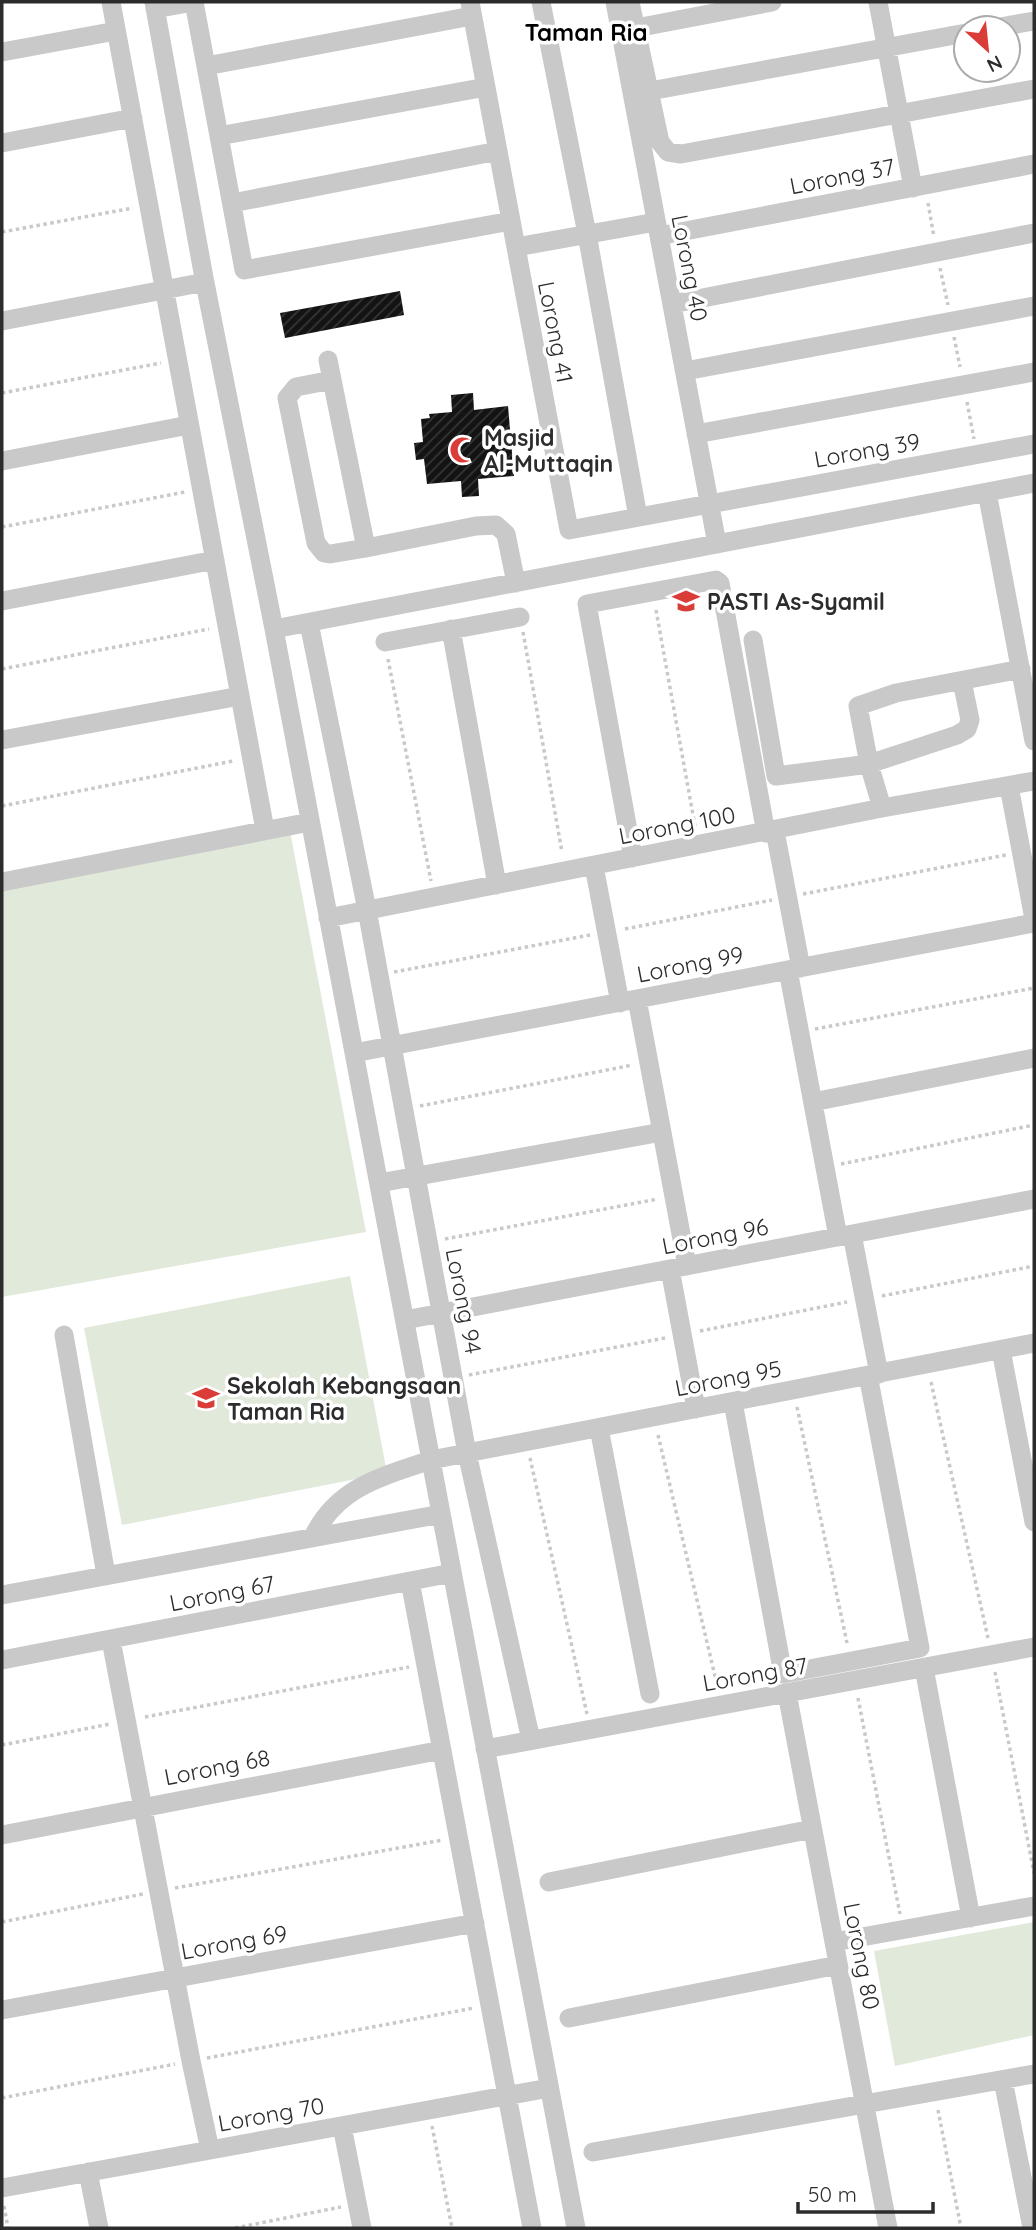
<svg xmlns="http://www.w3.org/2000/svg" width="1036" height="2230" viewBox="0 0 1036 2230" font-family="Quicksand,sans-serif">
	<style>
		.green { fill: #e1e9da }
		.building { fill: url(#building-hatch) }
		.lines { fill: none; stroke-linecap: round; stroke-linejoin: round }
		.path { stroke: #c9c9c9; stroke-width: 3.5; stroke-dasharray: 3.5 3.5; stroke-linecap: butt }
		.minor { stroke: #c9c9c9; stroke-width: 19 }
		.labels { text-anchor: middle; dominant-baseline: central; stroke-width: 7; stroke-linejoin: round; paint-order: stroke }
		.street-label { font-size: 23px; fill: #2c2c2c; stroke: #fff }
		.poi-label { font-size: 23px; font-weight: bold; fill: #2c2c2c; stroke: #fff; text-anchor: start }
		.neighbourhood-label { font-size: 24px; font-weight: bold; fill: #000; stroke: #fff }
	</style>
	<defs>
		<pattern id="building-hatch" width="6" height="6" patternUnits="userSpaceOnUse" patternTransform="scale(1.75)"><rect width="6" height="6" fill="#131313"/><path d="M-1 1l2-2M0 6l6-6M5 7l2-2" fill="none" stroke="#363636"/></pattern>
	</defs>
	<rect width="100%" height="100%" fill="#fff"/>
	<path class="green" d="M 290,831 L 366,1232 L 2,1297 L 2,891 Z
		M 350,1276 L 387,1473 L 122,1525 L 84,1328 Z
		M 1034,1922 L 1034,2035 L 895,2066 L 874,1951 Z"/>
	<path class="building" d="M 400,291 L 404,315 L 285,338 L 280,313 Z
		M 473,393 L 474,410 L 508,406 L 514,476 L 478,479 L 479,496 L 462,497 L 461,481 L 427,484 L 424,459 L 416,460 L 414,443 L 423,442 L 421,419 L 430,418 L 429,414 L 452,412 L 451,395 Z"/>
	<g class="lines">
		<path class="path" d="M 928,203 L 934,237
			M 2,232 L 133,208
			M 940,268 L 948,305
			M 954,337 L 960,367
			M 2,393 L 161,363
			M 967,402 L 974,439
			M 2,527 L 185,492
			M 656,610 L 695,826
			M 523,632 L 562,852
			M 388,659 L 431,881
			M 2,669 L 209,629
			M 2,806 L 233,761
			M 803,894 L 1006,855
			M 625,929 L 772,900
			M 394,972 L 590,935
			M 815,1029 L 1034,988
			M 420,1106 L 633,1065
			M 841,1164 L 1034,1125
			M 445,1239 L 658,1199
			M 882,1296 L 1034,1266
			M 700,1331 L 847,1302
			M 469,1375 L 665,1338
			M 931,1382 L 988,1638
			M 797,1407 L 847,1643
			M 658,1435 L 718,1689
			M 530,1458 L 587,1714
			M 995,1672 L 1034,1873
			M 858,1698 L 900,1914
			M 145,1717 L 409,1667
			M 2,1745 L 110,1724
			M 175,1888 L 443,1840
			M 2,1922 L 143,1894
			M 207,2058 L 474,2008
			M 2,2098 L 175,2064
			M 938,2110 L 961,2228
			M 432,2126 L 452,2228
			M 4,2206 L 8,2228
			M 235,2228 L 341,2207"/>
		<path class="minor" d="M 111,2 L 265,830
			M 154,2 L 204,278 L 274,629 L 576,2228
			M 194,2 L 244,270 L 511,221
			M 470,2 L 569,530 L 1034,444
			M 541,2 L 587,234 L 638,517
			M 615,2 L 717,544
			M 630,2 L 660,142 L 668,152 L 681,154 L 1034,89
			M 878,2 L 913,188
			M 155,9 L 193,2
			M 636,28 L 772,2
			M 994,28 L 1034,21
			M 2,52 L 116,31
			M 206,66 L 472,16
			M 650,91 L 966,33
			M 219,136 L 486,87
			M 2,143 L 133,118
			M 232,203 L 498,151
			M 659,236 L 1034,164
			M 516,247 L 656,222
			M 672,304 L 1034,233
			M 2,321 L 205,282
			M 328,360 L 366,548 L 476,526 L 496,525 L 506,534 L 516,583
			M 685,371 L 1034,306
			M 332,380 L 296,387 L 287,398 L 316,543 L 324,553 L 330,554 L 366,548
			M 696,434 L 1034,372
			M 2,461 L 189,425
			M 987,492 L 1034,741
			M 2,601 L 215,560
			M 309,623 L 367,910 L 467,1453 L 531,1740
			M 274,629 L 1034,483
			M 451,629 L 497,885
			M 753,640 L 776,776 L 869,764 L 957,735 L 967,729 L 970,720 L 962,681
			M 385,642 L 520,617
			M 2,740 L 240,696
			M 1009,786 L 1034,919
			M 882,808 L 869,764 L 858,706 L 896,693 L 1021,669
			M 775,831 L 801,968
			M 633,858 L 587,604 L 716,580 L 720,583 L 766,833
			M 594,866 L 620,1003
			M 2,882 L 310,822
			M 328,918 L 882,808 L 1034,781
			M 788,970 L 838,1237
			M 637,999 L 687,1266
			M 354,1053 L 1034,923
			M 813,1102 L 1034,1058
			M 379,1183 L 662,1132
			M 852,1234 L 879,1374
			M 670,1269 L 696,1409
			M 405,1320 L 1034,1199
			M 64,1335 L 106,1575
			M 1001,1350 L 1034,1522
			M 733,1402 L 783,1674 L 920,1648 L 868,1375
			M 599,1428 L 650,1694
			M 313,1537 C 337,1487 381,1477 431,1460 L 1034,1343
			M 410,1581 L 532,2228
			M 2,1595 L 441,1514
			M 111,1640 L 191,2061 L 210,2150
			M 2,1660 L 452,1573
			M 924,1668 L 971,1918
			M 787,1693 L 888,2228
			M 485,1749 L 1034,1647
			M 2,1835 L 442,1750
			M 549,1882 L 812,1829
			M 834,1942 L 1034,1906
			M 2,2010 L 475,1923
			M 569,2018 L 838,1965
			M 1003,2080 L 1032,2228
			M 342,2126 L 362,2228
			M 593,2152 L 1034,2074
			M 88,2172 L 99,2228
			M 2,2188 L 549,2088"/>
	</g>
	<defs>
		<g id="mosque-bare" transform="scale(2.1)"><path d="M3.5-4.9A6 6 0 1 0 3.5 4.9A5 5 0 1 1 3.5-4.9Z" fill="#da3d38" stroke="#fff" stroke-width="2.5" paint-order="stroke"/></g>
		<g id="school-bare" transform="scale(2.1)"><path d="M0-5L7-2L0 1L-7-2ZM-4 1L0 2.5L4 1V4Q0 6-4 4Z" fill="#da3d38" stroke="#fff" stroke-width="2.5" paint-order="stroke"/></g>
	</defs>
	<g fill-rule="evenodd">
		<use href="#mosque-bare" x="463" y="450"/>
		<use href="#school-bare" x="686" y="601"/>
		<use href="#school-bare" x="206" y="1398"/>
	</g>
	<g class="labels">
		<g class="street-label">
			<text transform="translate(842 176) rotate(-11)">Lorong 37</text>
			<text transform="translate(690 268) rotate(79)">Lorong 40</text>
			<text transform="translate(556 332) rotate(79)">Lorong 41</text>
			<text transform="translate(867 450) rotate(-10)">Lorong 39</text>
			<text transform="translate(677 825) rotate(-11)">Lorong 100</text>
			<text transform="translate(690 964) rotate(-11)">Lorong 99</text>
			<text transform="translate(715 1236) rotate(-11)">Lorong 96</text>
			<text transform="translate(464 1301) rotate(79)">Lorong 94</text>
			<text transform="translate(728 1378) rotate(-11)">Lorong 95</text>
			<text transform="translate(222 1593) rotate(-11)">Lorong 67</text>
			<text transform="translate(755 1674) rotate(-10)">Lorong 87</text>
			<text transform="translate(217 1767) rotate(-11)">Lorong 68</text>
			<text transform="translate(234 1942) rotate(-10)">Lorong 69</text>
			<text transform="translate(862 1956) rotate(79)">Lorong 80</text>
			<text transform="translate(271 2114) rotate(-10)">Lorong 70</text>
		</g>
		<g class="poi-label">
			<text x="484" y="437">Masjid<tspan x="484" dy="26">Al-Muttaqin</tspan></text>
			<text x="707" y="601">PASTI As-Syamil</text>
			<text x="227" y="1385">Sekolah Kebangsaan<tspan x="227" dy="26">Taman Ria</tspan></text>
		</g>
		<g class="neighbourhood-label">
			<text x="586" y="32">Taman Ria</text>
		</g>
	</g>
	<rect width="1036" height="2230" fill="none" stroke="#2c2c2c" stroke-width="7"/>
	<g transform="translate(987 49) rotate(153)"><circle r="33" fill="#ffffff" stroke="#ababab" stroke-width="2"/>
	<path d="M0-5L12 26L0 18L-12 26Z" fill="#da3d38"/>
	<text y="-10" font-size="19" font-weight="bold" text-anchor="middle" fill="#2c2c2c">N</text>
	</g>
	<path d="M798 2202v10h135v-10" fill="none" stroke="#2c2c2c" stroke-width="3.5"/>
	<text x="808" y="2202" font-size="21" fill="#2c2c2c" stroke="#ffffff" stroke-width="5" paint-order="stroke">50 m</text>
</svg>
